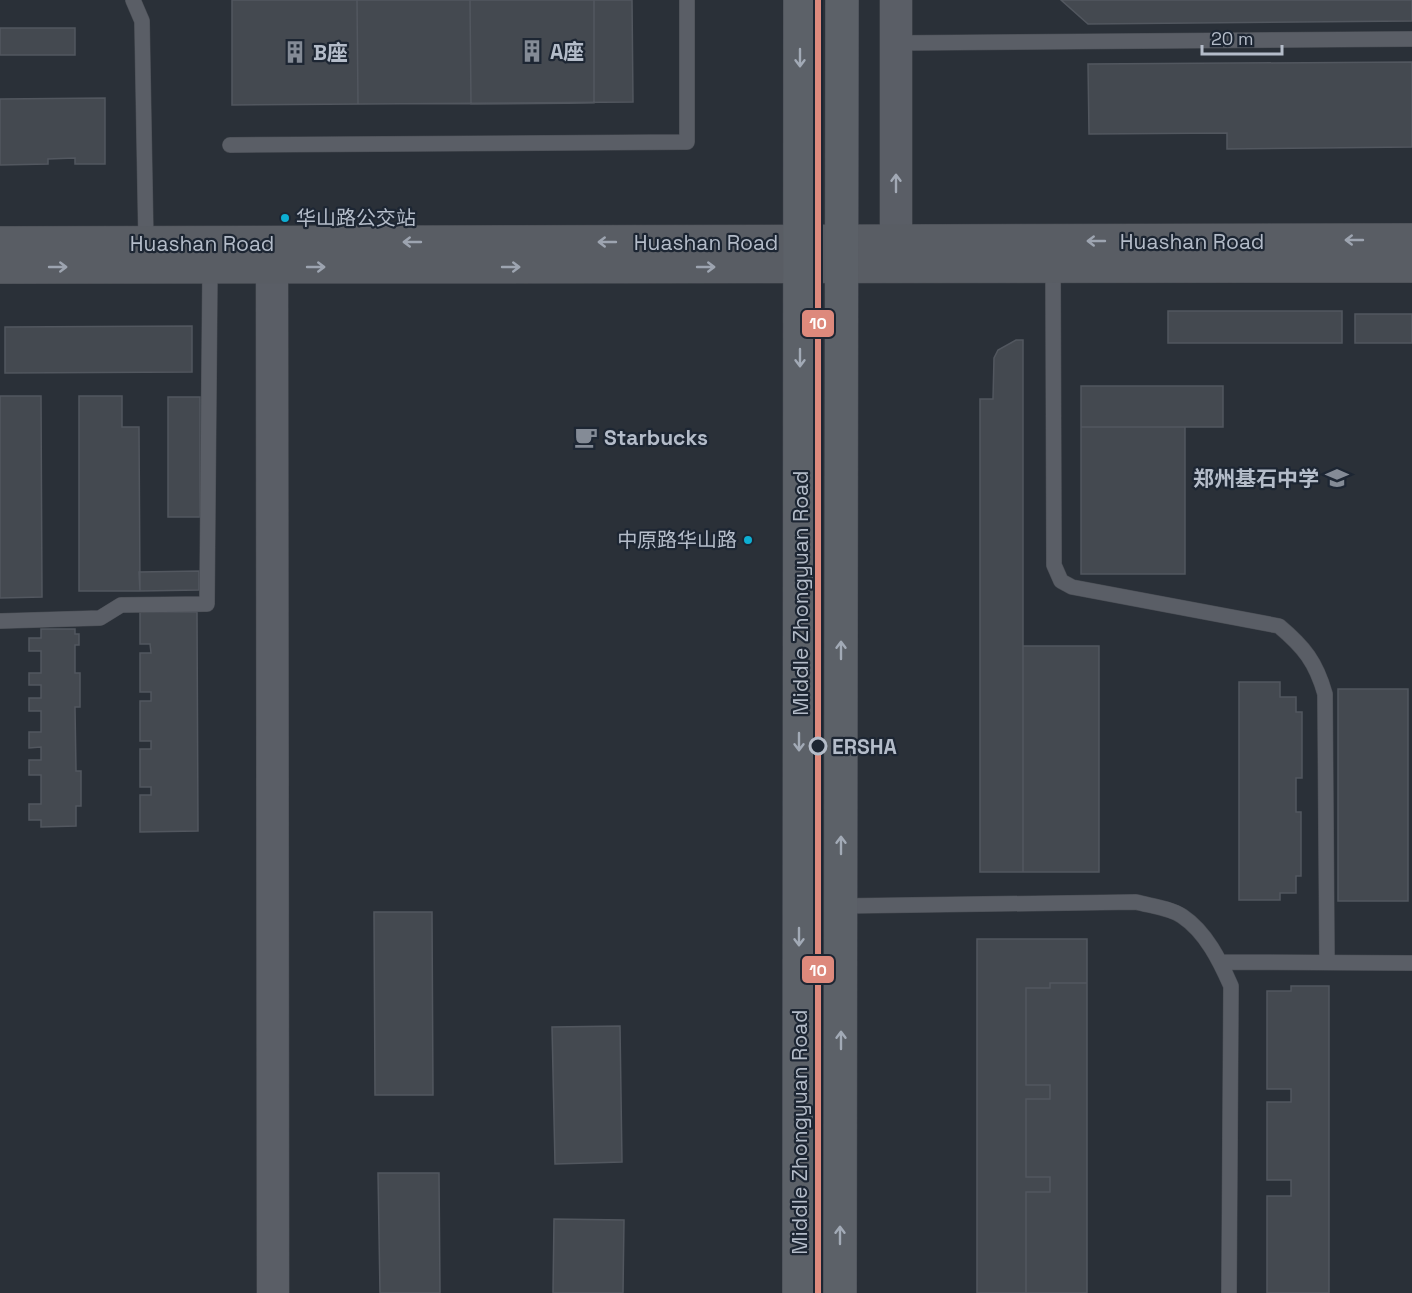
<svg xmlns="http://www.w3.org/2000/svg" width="1412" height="1293" viewBox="0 0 1412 1293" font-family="'Space Grotesk','Noto Sans SC',sans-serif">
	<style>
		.building { fill: #444950; stroke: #52575f; stroke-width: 1.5 }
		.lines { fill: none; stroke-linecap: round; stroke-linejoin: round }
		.lane-casing { stroke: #484c53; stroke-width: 16 }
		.street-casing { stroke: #484c53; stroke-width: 33 }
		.secondary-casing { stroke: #484c53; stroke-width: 34 }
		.primary-casing { stroke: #484c55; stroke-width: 34 }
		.lane { stroke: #5a5e66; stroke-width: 15 }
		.street { stroke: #5a5e66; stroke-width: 32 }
		.secondary { stroke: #595d64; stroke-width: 33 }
		.primary { stroke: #5c6168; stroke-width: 33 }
		.metro-1-casing { stroke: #1d2633; stroke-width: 10 }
		.metro-1 { stroke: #dd897c; stroke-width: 6 }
		.oneway { stroke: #a2aab6 }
		.oneway2 { stroke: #a2a9b5 }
		.oneway3 { stroke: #9da4b0 }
		.bus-dot { fill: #0dafd3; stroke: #1d2633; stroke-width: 2 }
		.stop-dot { fill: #1d2633; stroke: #b4bcc9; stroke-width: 3 }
		.labels { text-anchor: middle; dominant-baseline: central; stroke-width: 4.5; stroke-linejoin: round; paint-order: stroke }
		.bus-label { font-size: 20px; fill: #b4bcc9; stroke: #1d2633; text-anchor: start }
		.poi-label { font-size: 21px; font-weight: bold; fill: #b4bcc9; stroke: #1d2633; text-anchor: start }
		.street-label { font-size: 21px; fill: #b4bcc9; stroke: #1d2633 }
		.stop-label { font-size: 21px; font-weight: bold; fill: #b4bcc9; stroke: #1d2633; text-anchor: start }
		.line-badge { stroke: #1d2633; stroke-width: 2 }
		.badge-label { font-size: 16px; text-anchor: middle; font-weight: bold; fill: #fff }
	</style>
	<rect width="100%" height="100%" fill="#2a3038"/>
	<path class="building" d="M 232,0 L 357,0 L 358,104 L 232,105 Z
		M 232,0 L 632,0 L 633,102 L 232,105 Z
		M 470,0 L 594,0 L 594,103 L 471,104 Z
		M 1061,0 L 1412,0 L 1412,21 L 1088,24 Z
		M 0,28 L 75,28 L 75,55 L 0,55 Z
		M 1412,62 L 1412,147 L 1227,149 L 1227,133 L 1089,134 L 1088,64 Z
		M 105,98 L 105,164 L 75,164 L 75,158 L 48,159 L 48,164 L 0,165 L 0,99 Z
		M 1168,311 L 1342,311 L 1342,343 L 1168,343 Z
		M 1355,314 L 1412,314 L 1412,343 L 1355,343 Z
		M 192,326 L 192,372 L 5,373 L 5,327 Z
		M 1016,340 L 1023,340 L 1023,646 L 1099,646 L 1099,872 L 980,872 L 980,399 L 993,399 L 994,358 L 998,350 Z
		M 1081,386 L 1223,386 L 1223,427 L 1081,427 Z
		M 0,396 L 41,396 L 42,597 L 0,598 Z
		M 79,396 L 122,396 L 122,427 L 139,427 L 140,591 L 79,591 Z
		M 168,397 L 200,397 L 200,517 L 168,517 Z
		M 1081,427 L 1185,427 L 1185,574 L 1081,574 Z
		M 199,571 L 199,590 L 140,591 L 139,572 Z
		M 140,612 L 197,612 L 198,831 L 140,832 L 140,795 L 151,795 L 151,787 L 140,787 L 140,749 L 151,749 L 151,741 L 140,741 L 140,701 L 151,701 L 151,692 L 140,692 L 140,653 L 151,653 L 150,644 L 140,644 Z
		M 41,629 L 75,629 L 75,634 L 79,634 L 79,645 L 75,645 L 75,673 L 80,673 L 80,707 L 75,707 L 76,771 L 81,771 L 81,806 L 76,806 L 76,826 L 41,827 L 41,820 L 29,820 L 29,804 L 41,804 L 41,775 L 29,775 L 29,760 L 41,760 L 41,747 L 29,748 L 29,732 L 41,732 L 41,711 L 29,711 L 29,698 L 41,698 L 41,685 L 29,685 L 29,673 L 41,673 L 41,651 L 29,651 L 29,638 L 41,638 Z
		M 1023,646 L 1099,646 L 1099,872 L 1023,872 Z
		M 1239,682 L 1280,682 L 1280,697 L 1296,697 L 1296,712 L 1302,712 L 1302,778 L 1296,778 L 1296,812 L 1301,812 L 1301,876 L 1296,876 L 1296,893 L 1280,893 L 1280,900 L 1239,900 Z
		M 1338,689 L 1408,689 L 1408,901 L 1338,901 Z
		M 374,912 L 432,912 L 433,1095 L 375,1095 Z
		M 977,939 L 1087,939 L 1087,1293 L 977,1293 Z
		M 1050,983 L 1087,983 L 1087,1293 L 1026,1293 L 1026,1192 L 1050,1192 L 1050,1177 L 1026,1177 L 1026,1099 L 1050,1099 L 1050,1085 L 1026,1085 L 1026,988 L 1050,988 Z
		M 1291,986 L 1329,986 L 1329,1293 L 1267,1293 L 1267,1196 L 1291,1196 L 1291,1180 L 1267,1180 L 1267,1102 L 1291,1102 L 1291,1089 L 1267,1089 L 1267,991 L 1291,991 Z
		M 620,1026 L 622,1162 L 555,1164 L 552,1027 Z
		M 378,1173 L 439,1173 L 440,1293 L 380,1293 Z
		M 554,1219 L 624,1220 L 623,1293 L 553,1293 Z"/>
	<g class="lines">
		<g class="lane-casing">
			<path id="lane" d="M 133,0 L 142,21 L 146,243
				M 896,43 L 1412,39
				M 230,145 L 687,142 L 687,0
				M 1053,266 L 1054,565 L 1061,581 L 1072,587 L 1279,626 C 1304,647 1316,662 1325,694 L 1327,962
				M 1,621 L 100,618 L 121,605 L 207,604 L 210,267
				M 841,906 L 1136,902 C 1151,906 1170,908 1182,916 C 1206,932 1220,961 1231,986 L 1229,1293
				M 1220,962 L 1412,963"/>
		</g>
		<g class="street-casing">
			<path id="street" d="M 896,0 L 896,242
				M 272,267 L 273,1293"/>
		</g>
		<g class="secondary-casing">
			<path id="secondary" d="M 0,243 L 1412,240
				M 0,267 L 1412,266"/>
		</g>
		<g class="primary-casing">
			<path id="primary" d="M 799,1293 L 800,0
				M 840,1293 L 842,0"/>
		</g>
		<use href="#lane" class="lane"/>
		<use href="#street" class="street"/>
		<use href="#secondary" class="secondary"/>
		<use href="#primary" class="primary"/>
		<g class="metro-1-casing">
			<path id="metro-1" d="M 818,0 L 818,1293"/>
		</g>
		<use href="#metro-1" class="metro-1"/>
	</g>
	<defs><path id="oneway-shaft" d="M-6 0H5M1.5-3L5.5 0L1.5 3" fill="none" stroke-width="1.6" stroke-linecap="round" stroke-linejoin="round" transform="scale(1.5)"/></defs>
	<g class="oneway">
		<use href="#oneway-shaft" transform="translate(800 58) rotate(90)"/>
		<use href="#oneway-shaft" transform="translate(800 358) rotate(90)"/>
		<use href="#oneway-shaft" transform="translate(841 650) rotate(-90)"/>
		<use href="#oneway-shaft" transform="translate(799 742) rotate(90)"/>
		<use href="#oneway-shaft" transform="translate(841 845) rotate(-90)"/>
		<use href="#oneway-shaft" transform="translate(799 937) rotate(90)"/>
		<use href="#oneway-shaft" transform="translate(841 1040) rotate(-90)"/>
		<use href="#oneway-shaft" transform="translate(840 1235) rotate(-90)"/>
	</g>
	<use class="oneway2" href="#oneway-shaft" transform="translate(896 183) rotate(-90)"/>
	<g class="oneway3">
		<use href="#oneway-shaft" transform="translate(1354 240) rotate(180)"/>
		<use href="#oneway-shaft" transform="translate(1096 241) rotate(180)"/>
		<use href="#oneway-shaft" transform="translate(412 242) rotate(180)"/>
		<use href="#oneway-shaft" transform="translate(607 242) rotate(180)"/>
		<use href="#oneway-shaft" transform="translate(58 267)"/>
		<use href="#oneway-shaft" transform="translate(316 267)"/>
		<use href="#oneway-shaft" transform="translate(511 267)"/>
		<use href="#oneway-shaft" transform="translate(706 267)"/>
	</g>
	<defs>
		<g id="building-bare" transform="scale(1.8)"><path d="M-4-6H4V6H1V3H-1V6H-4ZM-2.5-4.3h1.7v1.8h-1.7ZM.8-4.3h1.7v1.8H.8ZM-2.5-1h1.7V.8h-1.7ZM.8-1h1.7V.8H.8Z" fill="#848b96" stroke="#1d2633" stroke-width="2.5" paint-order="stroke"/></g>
		<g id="cafe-bare" transform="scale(1.8)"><path d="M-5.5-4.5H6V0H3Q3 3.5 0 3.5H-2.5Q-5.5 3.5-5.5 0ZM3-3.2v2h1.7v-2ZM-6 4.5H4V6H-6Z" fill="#848b96" stroke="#1d2633" stroke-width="2.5" paint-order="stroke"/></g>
		<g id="school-bare" transform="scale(1.8)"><path d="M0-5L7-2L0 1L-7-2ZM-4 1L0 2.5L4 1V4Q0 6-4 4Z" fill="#848b96" stroke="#1d2633" stroke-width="2.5" paint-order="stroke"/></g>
	</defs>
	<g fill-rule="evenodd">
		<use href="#building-bare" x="532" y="51"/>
		<use href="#building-bare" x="295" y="52"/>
		<use href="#cafe-bare" x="586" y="437"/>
		<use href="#school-bare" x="1337" y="478"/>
	</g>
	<g class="bus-dot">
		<circle cx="285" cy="218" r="5"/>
		<circle cx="748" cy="540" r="5"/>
	</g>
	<circle class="stop-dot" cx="818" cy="746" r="8"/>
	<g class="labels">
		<g class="bus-label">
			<text x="296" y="218">华山路公交站</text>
			<text x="737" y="540" text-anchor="end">中原路华山路</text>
		</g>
		<g class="poi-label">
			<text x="550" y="51">A座</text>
			<text x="313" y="52">B座</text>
			<text x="604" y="437">Starbucks</text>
			<text x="1319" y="478" text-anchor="end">郑州基石中学</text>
		</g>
		<g class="street-label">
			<text x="1192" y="241">Huashan Road</text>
			<text x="706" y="242">Huashan Road</text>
			<text x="202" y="243">Huashan Road</text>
			<text transform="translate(800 593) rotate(-90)">Middle Zhongyuan Road</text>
			<text transform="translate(799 1132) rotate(-90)">Middle Zhongyuan Road</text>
		</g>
		<g class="stop-label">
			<text x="832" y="746">ERSHA</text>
		</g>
	</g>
	<g class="line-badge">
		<rect x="801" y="309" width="34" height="29" rx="6" fill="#dd897c"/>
		<rect x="801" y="955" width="34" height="29" rx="6" fill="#dd897c"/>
	</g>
	<g class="badge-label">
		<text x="818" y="329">10</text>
		<text x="818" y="976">10</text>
	</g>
	<path d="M1202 45v9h80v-9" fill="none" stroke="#b4bcc9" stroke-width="3"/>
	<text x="1211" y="45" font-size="18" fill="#b4bcc9" stroke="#1d2633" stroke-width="4.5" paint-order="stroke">20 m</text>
</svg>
